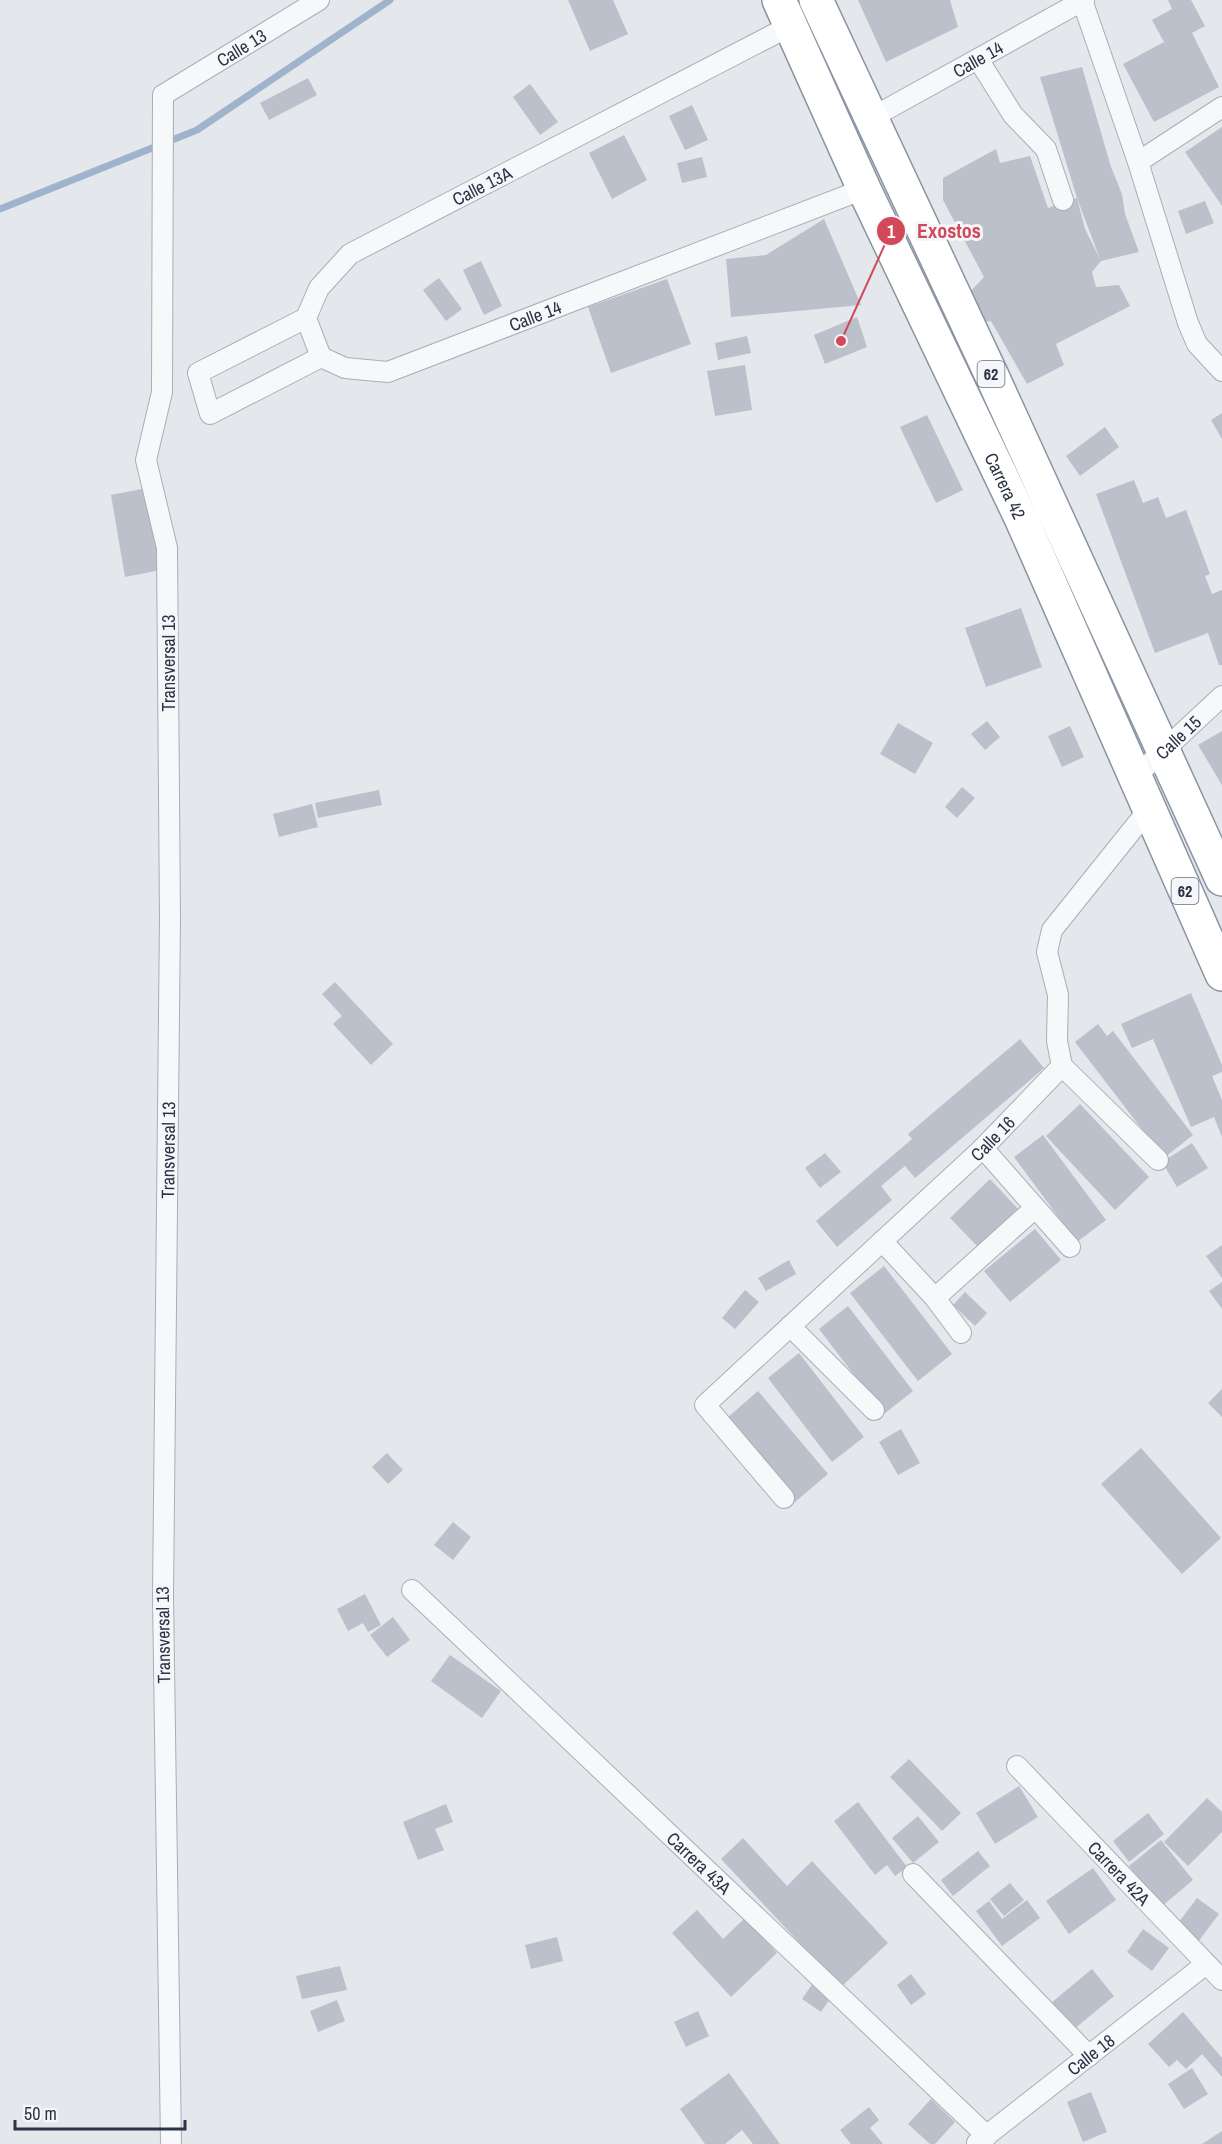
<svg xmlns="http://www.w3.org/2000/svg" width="1222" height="2144" viewBox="0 0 1222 2144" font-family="'Archivo Narrow',sans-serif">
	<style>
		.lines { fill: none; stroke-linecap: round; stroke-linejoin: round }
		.stream { stroke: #9fb4cc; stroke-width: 7 }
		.building { fill: #bbc0ca }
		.street-casing { stroke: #a9aeb7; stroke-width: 22 }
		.highway-casing { stroke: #8b94a3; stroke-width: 36 }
		.street { stroke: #f7f8fa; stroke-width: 20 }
		.highway { stroke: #fff; stroke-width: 33 }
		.labels { text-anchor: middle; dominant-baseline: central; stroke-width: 6; stroke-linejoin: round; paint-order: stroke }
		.shield { fill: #f4f6f9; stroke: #676e7b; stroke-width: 1.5 }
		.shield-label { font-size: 16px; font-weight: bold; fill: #2b3445 }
		.street-label { font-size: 18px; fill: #2b3445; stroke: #f4f6f9 }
		.leader { fill: none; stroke: #d1495b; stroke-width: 2 }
		.callout-dot { fill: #d1495b; stroke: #f4f6f9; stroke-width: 2 }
		.mark-label { font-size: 18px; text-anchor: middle; font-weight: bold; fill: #fff }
		.callout-label { font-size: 20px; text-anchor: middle; font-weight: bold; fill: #d1495b; stroke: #f4f6f9; stroke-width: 6; stroke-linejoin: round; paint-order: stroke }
	</style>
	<rect width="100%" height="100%" fill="#e4e7ec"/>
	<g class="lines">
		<path class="stream" d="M 0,209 L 197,130 L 390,0"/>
	</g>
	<path class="building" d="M 568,0 L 613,0 L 628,34 L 590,51 Z
		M 858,0 L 950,0 L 958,27 L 886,62 Z
		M 1168,0 L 1191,0 L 1205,26 L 1192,33 L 1219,87 L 1154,122 L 1123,64 L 1164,42 L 1152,20 L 1172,9 Z
		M 1082,67 L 1111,167 L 1122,194 L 1125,214 L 1139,252 L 1101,261 L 1092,272 L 1096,287 L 1119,285 L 1130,306 L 1056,344 L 1064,365 L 1027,384 L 991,321 L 976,323 L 968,294 L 984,277 L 943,200 L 943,178 L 996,149 L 1000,163 L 1030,156 L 1048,208 L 1077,198 L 1085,229 L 1100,259 L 1077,198 L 1040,77 Z
		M 308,78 L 317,95 L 269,120 L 260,103 Z
		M 530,84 L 558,122 L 540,135 L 513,97 Z
		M 692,105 L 708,140 L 685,150 L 669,116 Z
		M 1222,127 L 1222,206 L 1185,152 Z
		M 624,135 L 647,180 L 612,199 L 589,153 Z
		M 702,157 L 707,177 L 682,183 L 677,163 Z
		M 1205,201 L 1214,223 L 1186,234 L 1178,211 Z
		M 824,219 L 861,305 L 731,317 L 726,259 L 766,255 Z
		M 481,261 L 502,306 L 484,315 L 463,270 Z
		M 439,278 L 462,309 L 446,321 L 423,290 Z
		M 667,279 L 691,344 L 611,373 L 588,307 Z
		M 857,317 L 867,347 L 825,364 L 814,335 Z
		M 747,336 L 751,353 L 718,360 L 715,343 Z
		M 745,365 L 752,410 L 715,416 L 707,371 Z
		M 1222,413 L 1222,439 L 1211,420 Z
		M 927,415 L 963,490 L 936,503 L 900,427 Z
		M 1105,427 L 1119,447 L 1080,476 L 1066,456 Z
		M 1134,480 L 1143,503 L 1158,497 L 1166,518 L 1186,510 L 1210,574 L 1205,576 L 1212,594 L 1222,590 L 1222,665 L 1219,665 L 1208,633 L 1155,653 L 1096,494 Z
		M 147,488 L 161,570 L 125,577 L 111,495 Z
		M 1021,608 L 1042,667 L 986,687 L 965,628 Z
		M 987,721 L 1000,737 L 985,750 L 971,734 Z
		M 898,723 L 933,743 L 915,774 L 880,754 Z
		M 1070,726 L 1084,757 L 1062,767 L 1048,736 Z
		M 1222,731 L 1222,785 L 1198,745 Z
		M 962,787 L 975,798 L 957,818 L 945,807 Z
		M 379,790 L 382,805 L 318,818 L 315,803 Z
		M 312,804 L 318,827 L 279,837 L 273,814 Z
		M 335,982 L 393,1044 L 371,1065 L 333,1024 L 342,1016 L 322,994 Z
		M 1191,993 L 1222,1065 L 1222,1072 L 1212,1076 L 1222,1100 L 1222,1137 L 1214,1117 L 1191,1127 L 1153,1039 L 1132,1048 L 1121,1024 Z
		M 1098,1024 L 1107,1036 L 1113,1031 L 1193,1135 L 1164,1158 L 1075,1042 Z
		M 1020,1039 L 1044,1068 L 915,1178 L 905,1166 L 881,1186 L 892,1200 L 837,1247 L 816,1221 L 912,1139 L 908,1134 Z
		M 1080,1104 L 1149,1177 L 1115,1210 L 1046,1136 Z
		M 1043,1135 L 1106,1220 L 1077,1242 L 1014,1157 Z
		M 1192,1143 L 1208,1168 L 1177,1187 L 1162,1162 Z
		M 825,1153 L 841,1172 L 820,1188 L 805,1168 Z
		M 990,1179 L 1018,1209 L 978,1247 L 950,1218 Z
		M 1035,1229 L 1061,1260 L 1010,1302 L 984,1271 Z
		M 1222,1245 L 1222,1278 L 1206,1256 Z
		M 789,1260 L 796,1274 L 766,1291 L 758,1278 Z
		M 884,1266 L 952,1354 L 918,1381 L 850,1293 Z
		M 1222,1282 L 1222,1309 L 1209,1291 Z
		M 745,1290 L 759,1302 L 735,1329 L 722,1318 Z
		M 965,1292 L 987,1313 L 975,1326 L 953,1305 Z
		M 848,1306 L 913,1391 L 884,1414 L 819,1329 Z
		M 799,1353 L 864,1437 L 832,1462 L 768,1378 Z
		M 1222,1389 L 1222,1417 L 1208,1403 Z
		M 758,1391 L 828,1474 L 789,1507 L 719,1425 Z
		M 901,1429 L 920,1463 L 898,1475 L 879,1442 Z
		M 1141,1448 L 1221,1538 L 1182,1574 L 1101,1484 Z
		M 387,1453 L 403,1470 L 388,1484 L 372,1467 Z
		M 453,1522 L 471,1537 L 453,1560 L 434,1545 Z
		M 365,1594 L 381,1625 L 368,1632 L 363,1623 L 348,1631 L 337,1609 Z
		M 393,1617 L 410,1640 L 387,1657 L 370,1635 Z
		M 450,1655 L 501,1691 L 482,1718 L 431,1681 Z
		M 909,1759 L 961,1813 L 942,1831 L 890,1777 Z
		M 1019,1786 L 1038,1817 L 995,1844 L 976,1813 Z
		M 1207,1798 L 1222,1812 L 1222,1832 L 1188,1866 L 1164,1842 Z
		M 858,1802 L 907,1867 L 895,1876 L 887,1865 L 875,1875 L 834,1821 Z
		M 446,1804 L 453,1822 L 435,1829 L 444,1850 L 418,1860 L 403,1822 Z
		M 1148,1813 L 1164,1834 L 1129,1862 L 1113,1841 Z
		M 918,1816 L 939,1842 L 913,1863 L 892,1838 Z
		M 743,1838 L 787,1886 L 812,1861 L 888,1943 L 841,1987 L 721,1859 Z
		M 1161,1840 L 1193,1880 L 1161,1907 L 1129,1866 Z
		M 978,1851 L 990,1866 L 953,1896 L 941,1880 Z
		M 1093,1868 L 1116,1900 L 1069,1934 L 1046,1901 Z
		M 1010,1883 L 1024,1900 L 1004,1916 L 990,1899 Z
		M 1197,1898 L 1219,1914 L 1198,1942 L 1176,1926 Z
		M 1027,1900 L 1040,1918 L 1002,1946 L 976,1911 L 989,1901 L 1002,1919 Z
		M 697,1910 L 723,1939 L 745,1918 L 777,1953 L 731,1997 L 672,1933 Z
		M 1143,1929 L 1169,1948 L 1152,1971 L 1127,1952 Z
		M 557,1937 L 563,1961 L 531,1969 L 525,1945 Z
		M 340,1966 L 347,1990 L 302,1999 L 296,1976 Z
		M 1092,1969 L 1114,1996 L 1061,2040 L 1039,2013 Z
		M 911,1974 L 926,1994 L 911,2005 L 897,1985 Z
		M 813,1983 L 832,1996 L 821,2012 L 802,1999 Z
		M 337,2000 L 345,2021 L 318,2032 L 310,2011 Z
		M 698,2011 L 709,2036 L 686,2047 L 674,2022 Z
		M 1183,2012 L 1222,2058 L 1222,2077 L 1202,2054 L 1186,2069 L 1177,2060 L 1169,2067 L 1148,2044 Z
		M 1192,2068 L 1208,2094 L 1184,2109 L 1168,2084 Z
		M 729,2073 L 780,2144 L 753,2144 L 742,2130 L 725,2144 L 705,2144 L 680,2109 Z
		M 1091,2092 L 1107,2132 L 1083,2142 L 1067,2102 Z
		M 931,2099 L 955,2122 L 935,2144 L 930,2144 L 908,2124 Z
		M 869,2107 L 879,2120 L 870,2128 L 883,2144 L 851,2144 L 840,2130 Z
		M 1222,2131 L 1222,2144 L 1202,2144 Z"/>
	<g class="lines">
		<g class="street-casing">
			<g id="street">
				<path d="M 1082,0 L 1138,162 L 1188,323 L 1197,344 L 1222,371"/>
				<path id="s1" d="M 790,26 L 350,254 L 319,288 L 306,318 L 198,373 L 210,414 L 321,357 L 345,368 L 388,372 L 864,189"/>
				<path d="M 978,59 L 1013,115 L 1046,149 L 1063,200"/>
				<path id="s2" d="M 871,118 L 1084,0"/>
				<path d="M 1138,162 L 1222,107"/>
				<path d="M 306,318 L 321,357"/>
				<path id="s3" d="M 1134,778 L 1222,696"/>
				<path d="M 1062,1066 L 1057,1041 L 1058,995 L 1047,952 L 1052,930 L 1149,809"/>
				<path d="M 1062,1066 L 1158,1160"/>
				<path d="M 983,1148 L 1070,1247"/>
				<path d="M 882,1241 L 935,1298 L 961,1333"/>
				<path d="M 935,1298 L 1035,1208"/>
				<path d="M 790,1326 L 874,1410"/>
				<path id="s4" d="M 784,1498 L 705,1405 L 983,1148 L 1062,1066"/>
				<path id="s5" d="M 412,1590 L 987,2136"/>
				<path id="s6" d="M 1017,1766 L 1222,1980"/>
				<path d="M 913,1874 L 1089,2056"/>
				<path id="s7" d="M 977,2143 L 1206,1964"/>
				<path id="s8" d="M 171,2144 L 163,1596 L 170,917 L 167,548 L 146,460 L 162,392 L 163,95 L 319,0"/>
			</g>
		</g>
		<g class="highway-casing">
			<g id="highway">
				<path id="s9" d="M 779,0 L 864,189 L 1022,520 L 1222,974"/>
				<path d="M 816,0 L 992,376 L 1222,879"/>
			</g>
		</g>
		<use href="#street" class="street"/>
		<use href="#highway" class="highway"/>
	</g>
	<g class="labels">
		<g class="shield">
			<rect x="977.5" y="361" width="27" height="26" rx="4.5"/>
			<rect x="1171.5" y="878" width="27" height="26" rx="4.5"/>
		</g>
		<g class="shield-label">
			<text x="991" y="374">62</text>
			<text x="1185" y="891">62</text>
		</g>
		<g class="street-label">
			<text stroke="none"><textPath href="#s8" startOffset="2145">Calle 13</textPath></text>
			<text stroke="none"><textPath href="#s2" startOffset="122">Calle 14</textPath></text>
			<text transform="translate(482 186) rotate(-27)">Calle 13A</text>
			<text stroke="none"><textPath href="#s1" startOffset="1090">Calle 14</textPath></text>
			<text stroke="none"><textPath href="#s9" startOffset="536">Carrera 42</textPath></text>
			<text transform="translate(168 663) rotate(-90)">Transversal 13</text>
			<text stroke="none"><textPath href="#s3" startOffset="60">Calle 15</textPath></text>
			<text stroke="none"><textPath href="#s4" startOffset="514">Calle 16</textPath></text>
			<text stroke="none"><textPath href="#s8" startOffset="994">Transversal 13</textPath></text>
			<text transform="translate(163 1635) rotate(-91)">Transversal 13</text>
			<text stroke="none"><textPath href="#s5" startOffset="396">Carrera 43A</textPath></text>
			<text stroke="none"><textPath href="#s6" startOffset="148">Carrera 42A</textPath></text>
			<text stroke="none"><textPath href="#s7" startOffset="144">Calle 18</textPath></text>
		</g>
	</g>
	<path class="leader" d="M841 341L891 231"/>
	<g class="callout-dot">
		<circle cx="841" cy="341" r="6"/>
		<circle cx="891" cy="231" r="15"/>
	</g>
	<g class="mark-label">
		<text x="891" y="238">1</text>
	</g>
	<g class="callout-label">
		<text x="949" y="238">Exostos</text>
	</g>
	<path d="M15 2120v9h170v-9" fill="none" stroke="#2b3445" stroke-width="3"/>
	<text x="24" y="2120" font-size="18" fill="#2b3445" stroke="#f4f6f9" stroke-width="4.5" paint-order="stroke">50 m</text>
</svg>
